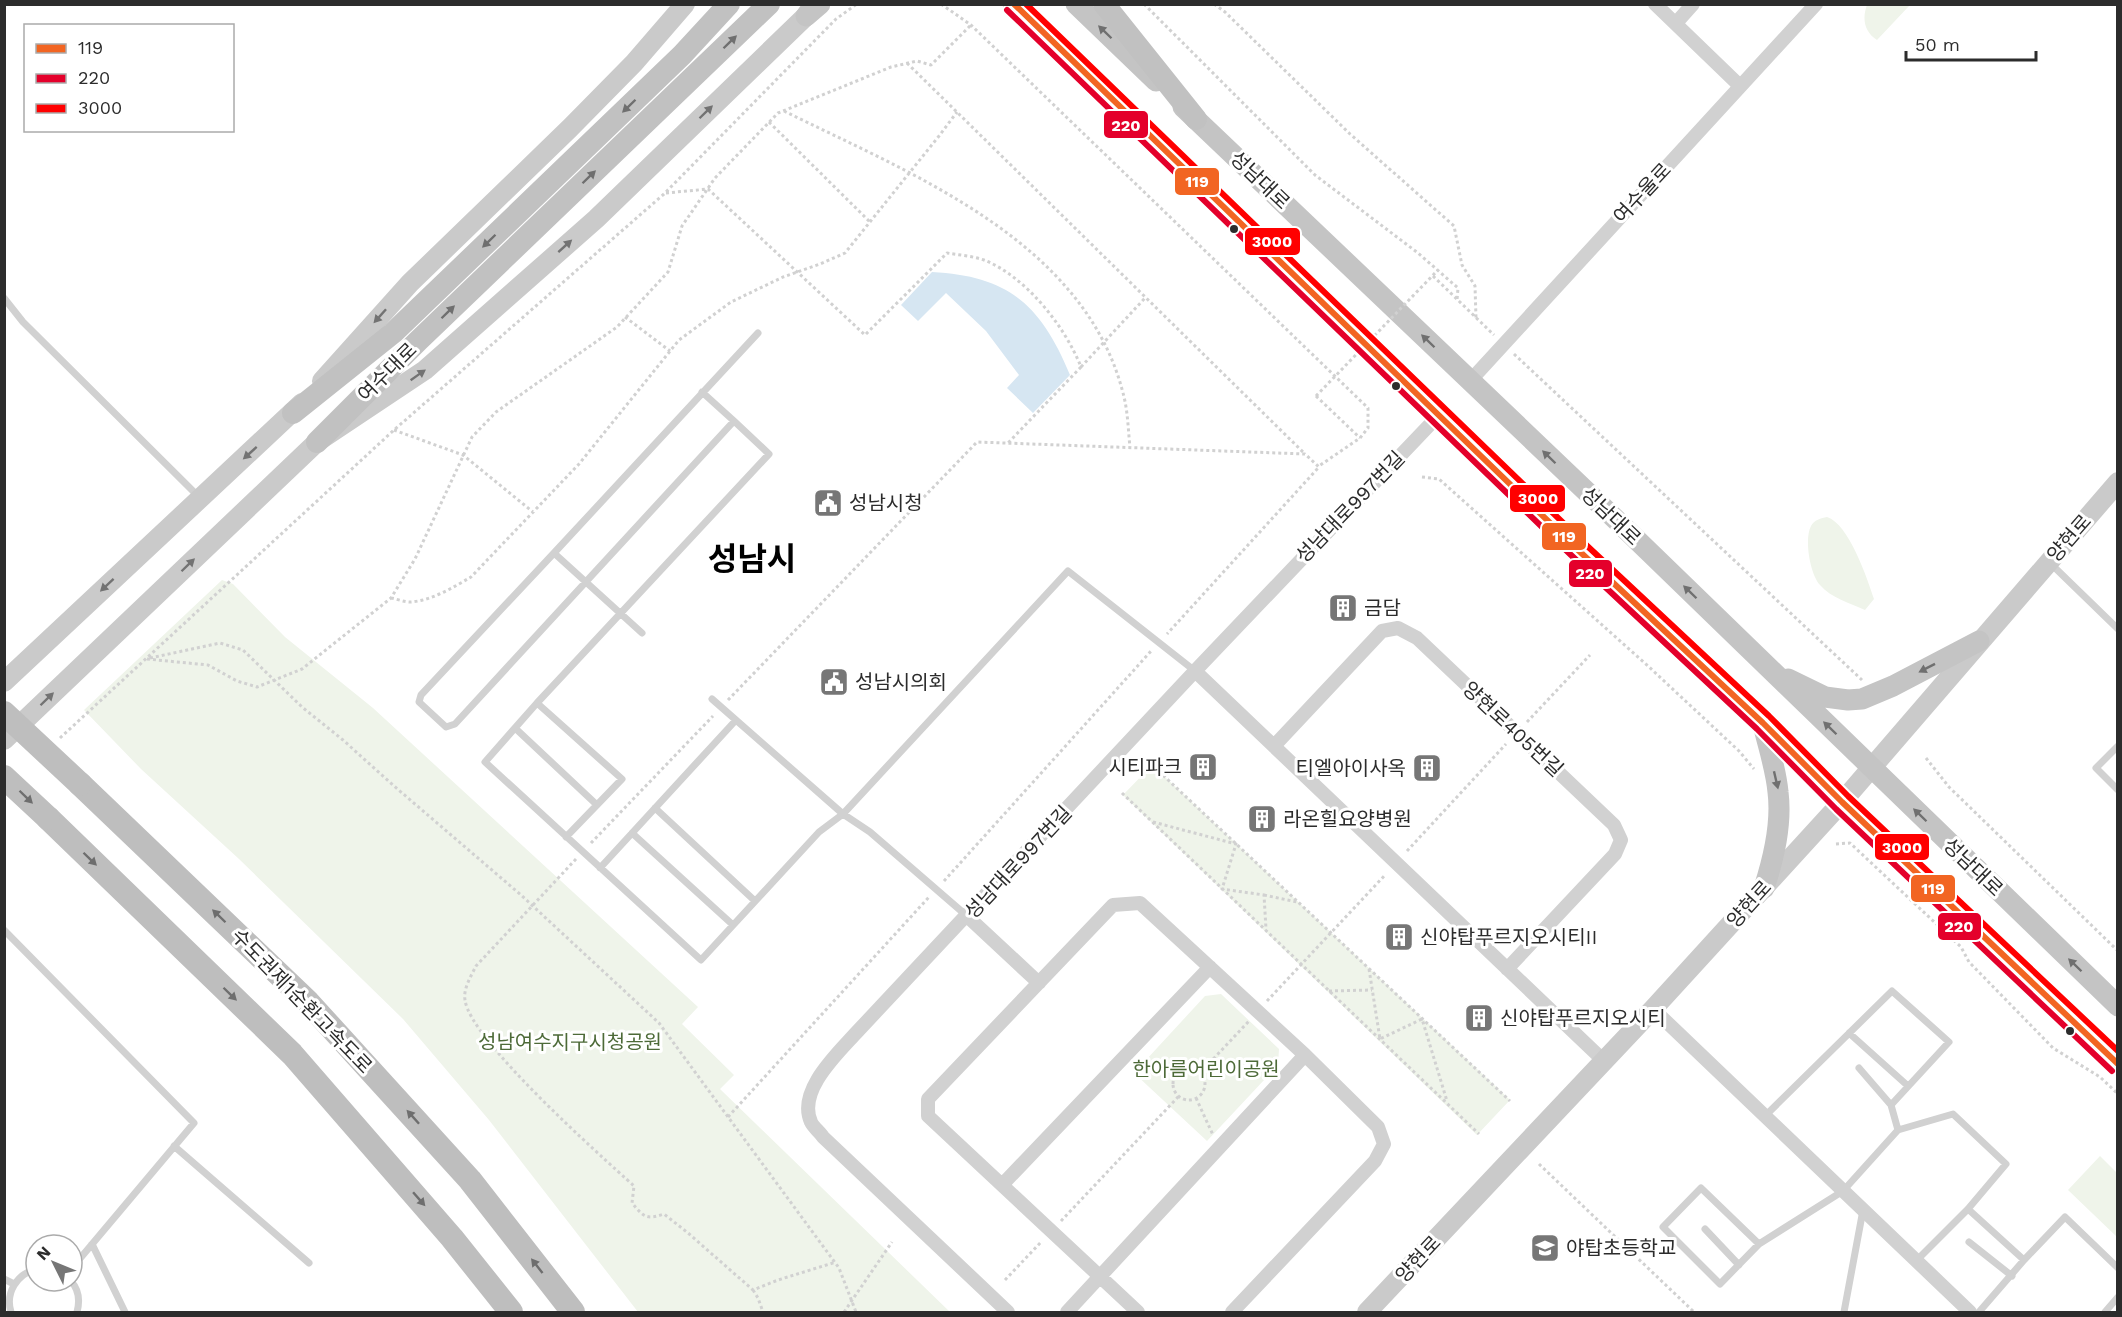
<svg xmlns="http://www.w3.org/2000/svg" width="2122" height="1317" viewBox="0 0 2122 1317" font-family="'Work Sans','Noto Sans KR',sans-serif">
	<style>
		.green { fill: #eff4ea }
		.water { fill: #d6e6f2 }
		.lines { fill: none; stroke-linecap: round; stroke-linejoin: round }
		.path { stroke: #d1d1d1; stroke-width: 3; stroke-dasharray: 3 3; stroke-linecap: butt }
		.service { stroke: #d1d1d1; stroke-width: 7 }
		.minor { stroke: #d1d1d1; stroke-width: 14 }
		.secondary { stroke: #cacaca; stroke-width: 20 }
		.primary { stroke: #c4c4c4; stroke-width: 21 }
		.trunk { stroke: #c1c1c1; stroke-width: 22 }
		.motorway { stroke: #bebebe; stroke-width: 24 }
		.path-bridge { stroke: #d1d1d1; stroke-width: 3; stroke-dasharray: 3 3; stroke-linecap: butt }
		.motorway-bridge { stroke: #bebebe; stroke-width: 24 }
		.bus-1-casing { stroke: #fff; stroke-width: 10 }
		.bus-2-casing { stroke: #fff; stroke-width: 10 }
		.bus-3-casing { stroke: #fff; stroke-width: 10 }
		.bus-1 { stroke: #f26522; stroke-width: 6 }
		.bus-2 { stroke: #e4002b; stroke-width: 6 }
		.bus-3 { stroke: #f00; stroke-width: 6 }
		.oneway { fill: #707070 }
		.oneway2 { fill: #6f6f6f }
		.oneway3 { fill: #737373 }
		.oneway4 { fill: #6e6e6e }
		.bus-dot { fill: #2c2c2c; stroke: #fff; stroke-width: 2 }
		.labels { text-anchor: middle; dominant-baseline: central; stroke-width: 6; stroke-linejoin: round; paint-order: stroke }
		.street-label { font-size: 20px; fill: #2c2c2c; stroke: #fff }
		.poi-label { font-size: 20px; fill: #2c2c2c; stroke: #fff; text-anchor: start }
		.park-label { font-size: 20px; fill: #4d6a38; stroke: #fff }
		.town-label { font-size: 32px; font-weight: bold; fill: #000; stroke: #fff }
		.line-badge { stroke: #fff; stroke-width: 2 }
		.badge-label { font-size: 16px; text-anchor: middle; font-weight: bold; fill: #fff }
	</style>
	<rect width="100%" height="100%" fill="#fff"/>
	<path class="green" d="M 1867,5 L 1867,4 L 1910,5 L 1877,40 C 1864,32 1862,18 1867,5 Z
		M 1827,517 C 1849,524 1867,578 1874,599 L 1865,610 C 1850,603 1831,598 1820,585 C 1810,574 1804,539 1811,526 C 1814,520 1821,518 1827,517 Z
		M 222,580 L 233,584 L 285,637 L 373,708 L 698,1007 L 682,1024 L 734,1075 L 720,1089 L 950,1312 L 638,1312 L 489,1120 L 403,1019 L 239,859 L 141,769 L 84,710 Z
		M 1152,765 L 1510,1100 L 1477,1135 L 1123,795 Z
		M 1221,994 L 1279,1049 L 1278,1065 L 1207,1141 L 1134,1073 L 1205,996 Z
		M 2100,1156 L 2117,1173 L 2117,1237 L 2068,1190 Z"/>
	<path class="water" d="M 932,272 C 1009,276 1041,305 1070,375 L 1033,413 L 1007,388 L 1019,375 L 986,331 L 946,293 L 918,321 L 901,305 Z"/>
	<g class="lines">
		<path class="path" d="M 941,4 L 971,25 L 1368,408 L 1368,428 L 1360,438 L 1319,466
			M 1144,4 L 1315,175 L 1418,253 L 1458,288 L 1457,300
			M 1214,4 L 1225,12 L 1350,134 L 1454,226 L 1462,265 L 1475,286 L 1476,318
			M 907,63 L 1304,453
			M 784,111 C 911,174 1084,240 1123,393 C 1128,411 1128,429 1130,447
			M 769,122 L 870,222
			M 666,193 L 708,189 L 865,335 L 947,253 C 959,255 972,256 984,260 C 1025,276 1065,326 1081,367 L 1008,443
			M 1433,276 L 1494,335
			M 625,317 L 670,351
			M 1514,354 L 1862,680
			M 1081,367 L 1145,298
			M 1316,396 L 1360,438
			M 394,430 L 463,455 L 533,512
			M 1422,477 L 1439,479 L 1648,666 L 1739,751 L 1754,769
			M 391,598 C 397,599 404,602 410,602 C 431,601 454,587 471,577 L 579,464 L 679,340 L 731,302 L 783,277 L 820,264 L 845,253 L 939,136 L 957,112
			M 150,658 L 220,643 L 243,650 L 302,707 L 343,740 L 394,786 L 521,895 L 659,1023 L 839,1268 L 856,1312
			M 147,659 L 208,665 L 237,681 L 257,687 L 302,669 L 391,598 L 415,559 L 472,437 L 496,412 L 617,327 L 668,272 L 682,226 L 715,178 L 778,113 L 891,67 L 917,61 L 931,65 L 971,25
			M 728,700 L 977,442 L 1305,454 L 1319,467 L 1167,634
			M 1527,722 L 1590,655
			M 60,738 L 394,430 L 664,194 L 836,19 L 857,4
			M 1926,758 L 1949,787 L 2118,951
			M 1150,763 L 1510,1101
			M 1122,793 L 1479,1134
			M 1153,822 L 1236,844 L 1222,889 L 1264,895 L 1266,929
			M 591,843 L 713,716
			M 1836,844 L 1850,843 L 1961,947 L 1969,962 L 2053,1048 L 2100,1077 L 2118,1094
			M 1407,851 L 1506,744
			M 576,859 L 476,966 C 471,976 463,989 465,1000 C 470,1040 600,1155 634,1186 L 632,1203 C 644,1217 646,1220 664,1214 L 688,1233 L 753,1290 L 778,1280 L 836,1262
			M 944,881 L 1152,650
			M 1264,895 L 1297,902
			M 1369,969 L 1380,1039 L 1422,1019 L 1447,1101
			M 1329,991 L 1372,990
			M 1267,1001 L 1386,874
			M 1137,1063 L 1175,1077
			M1173 1084a16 16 0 1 1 32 0a16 16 0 1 1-32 0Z
			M 1201,1072 L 1249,1021
			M 1196,1098 L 1213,1135
			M 728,1117 L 929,897
			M 1539,1164 L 1694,1312
			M 1061,1221 L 1179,1096
			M 1005,1280 L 1042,1241
			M 753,1290 L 758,1298 L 763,1312
			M 844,1312 L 892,1242"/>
		<path class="service" d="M 4,298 L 23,322 L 198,496
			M 734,421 L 769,454 L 537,703 L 485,762 L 701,960 L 819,832 L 843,814 L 1068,571 L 1195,671
			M 554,553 L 421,695 L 419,702 L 446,727 L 455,724 L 734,421 L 702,392
			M 2050,563 L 2118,629
			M 642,633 L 554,553 L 758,333
			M 712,699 L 843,814 L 870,832 L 967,916
			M 537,703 L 622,779 L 566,837
			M 515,728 L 597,805
			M 2118,746 L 2096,768 L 2118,790
			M 655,808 L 755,901
			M 632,833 L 733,925
			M 600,868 L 736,720
			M 4,930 L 194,1123 L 72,1268
			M 1849,1033 L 1908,1086
			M 1859,1068 L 1891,1105
			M 1765,1116 L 1892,991 L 1949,1042 L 1891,1105 L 1898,1130
			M 174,1146 L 309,1263
			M 1968,1209 L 2024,1260
			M 1705,1229 L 1739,1265
			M 1969,1242 L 2012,1276
			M 92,1244 L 125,1312
			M 1759,1244 L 1720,1284 L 1663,1227 L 1701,1188 L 1759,1244 L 1843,1191 L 1898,1130 L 1953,1114 L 2006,1164 L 1968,1209 L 1916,1261
			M 4,1279 L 14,1284
			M 71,1281 C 79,1290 80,1301 77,1312
			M 11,1312 C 5,1293 17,1274 36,1269
			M 1844,1312 L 1863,1210
			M 1979,1312 L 2024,1260 L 2065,1217 L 2118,1268
			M 2105,1312 L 2118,1297"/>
		<path class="minor" d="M 1655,4 L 1740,86
			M 1676,23 L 1693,4
			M 1470,381 L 1816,4
			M 1195,671 L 1604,1061
			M 1274,746 L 1382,631 L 1398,628 L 1417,638 L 1614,825 L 1621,840 L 1615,854 L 1507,969
			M 967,916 L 1039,983
			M 1653,1009 L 1970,1312
			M 1002,1185 L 1210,967
			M 1008,1312 L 823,1137 C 820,1132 813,1127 811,1122 C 797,1091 837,1054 856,1033 L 1195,671 L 1439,415
			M 1067,1312 L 1305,1055
			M 1138,1312 L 928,1116 L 928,1099 L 1113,905 L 1140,903 L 1305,1055 L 1378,1127 L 1384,1144 L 1375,1161 L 1232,1312"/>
		<path class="secondary" d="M 322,381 L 410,283 L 570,128 L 634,63 L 685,4
			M 4,682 L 302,403
			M 4,740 L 317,442 L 425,370 L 596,219 L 806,16 L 813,4
			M 1367,1312 L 1653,1009 L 1842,802 L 2118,482"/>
		<path class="primary" d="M 1013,4 L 1577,549 L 1763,723 L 1842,802 L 2118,1064
			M 1076,4 L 1156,81
			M 806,16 L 820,4
			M 1183,107 L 1608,512 L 2118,1006
			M 1788,679 L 1825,697 L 1848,700 L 1862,699 L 1893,686 L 1979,641
			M 1763,724 C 1768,746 1776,769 1778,792 C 1782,824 1774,857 1764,888"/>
		<path class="trunk" d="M 1104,4 L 1196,119
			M 293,413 L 393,333 L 682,55 L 729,4
			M 317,442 L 418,341 L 769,4"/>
		<path class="motorway" d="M 80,784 L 308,1002 L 470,1180 L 573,1312
			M 48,818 L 292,1054 L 452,1238 L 511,1312"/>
		<path class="path-bridge" d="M 1316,396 L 1438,270"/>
		<path class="motorway-bridge" d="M 4,713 L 80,784
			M 4,777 L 48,818"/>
		<g class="bus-1-casing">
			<path id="bus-1" d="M 1014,4 L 1577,549 L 1763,723 L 1842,802 L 2118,1064"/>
		</g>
		<g class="bus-2-casing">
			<path id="bus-2" d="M 1007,10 L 1571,555 L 1757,729 L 1836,809 L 2112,1071"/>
		</g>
		<g class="bus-3-casing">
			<path id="bus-3" d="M 1026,4 L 1583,542 L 1769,716 L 1848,796 L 2118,1051"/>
		</g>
		<use href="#bus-1" class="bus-1"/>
		<use href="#bus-2" class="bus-2"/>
		<use href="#bus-3" class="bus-3"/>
	</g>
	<defs><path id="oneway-solid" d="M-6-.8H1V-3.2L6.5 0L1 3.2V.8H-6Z" transform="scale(1.5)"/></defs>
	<g class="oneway">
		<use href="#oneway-solid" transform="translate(1105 32) rotate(-136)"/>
		<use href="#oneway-solid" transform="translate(1428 341) rotate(-136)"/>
		<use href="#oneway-solid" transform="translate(1549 457) rotate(-136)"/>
		<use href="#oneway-solid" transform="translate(1690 592) rotate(-136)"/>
		<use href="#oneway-solid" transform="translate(1927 668) rotate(153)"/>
		<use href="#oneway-solid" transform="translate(1830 728) rotate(-136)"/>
		<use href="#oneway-solid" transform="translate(1776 780) rotate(77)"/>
		<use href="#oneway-solid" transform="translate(1920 815) rotate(-136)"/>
		<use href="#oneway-solid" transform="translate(2075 965) rotate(-136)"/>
	</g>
	<g class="oneway2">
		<use href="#oneway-solid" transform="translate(730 42) rotate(-44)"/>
		<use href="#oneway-solid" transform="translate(629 106) rotate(136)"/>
		<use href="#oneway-solid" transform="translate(589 177) rotate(-44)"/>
		<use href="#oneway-solid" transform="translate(489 241) rotate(136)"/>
		<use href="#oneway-solid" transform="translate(448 312) rotate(-44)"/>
	</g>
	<g class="oneway3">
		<use href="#oneway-solid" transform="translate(706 112) rotate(-44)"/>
		<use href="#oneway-solid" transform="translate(565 246) rotate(-42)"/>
		<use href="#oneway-solid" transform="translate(380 316) rotate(132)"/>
		<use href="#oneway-solid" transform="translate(418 375) rotate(-35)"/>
		<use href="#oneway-solid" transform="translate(250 453) rotate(138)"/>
		<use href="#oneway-solid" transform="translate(188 565) rotate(-44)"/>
		<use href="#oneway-solid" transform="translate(107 585) rotate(137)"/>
		<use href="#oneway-solid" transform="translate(47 699) rotate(-44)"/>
	</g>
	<g class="oneway4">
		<use href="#oneway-solid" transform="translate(26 797) rotate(44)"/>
		<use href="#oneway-solid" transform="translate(90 859) rotate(44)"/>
		<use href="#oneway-solid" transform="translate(219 916) rotate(-136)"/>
		<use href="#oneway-solid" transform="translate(230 994) rotate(44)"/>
		<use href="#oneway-solid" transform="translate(413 1117) rotate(-132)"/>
		<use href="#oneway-solid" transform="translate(419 1199) rotate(49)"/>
		<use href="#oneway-solid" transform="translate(537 1266) rotate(-128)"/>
	</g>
	<defs>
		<g id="civic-square" transform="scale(1.5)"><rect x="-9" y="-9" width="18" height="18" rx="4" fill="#767676" stroke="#fff"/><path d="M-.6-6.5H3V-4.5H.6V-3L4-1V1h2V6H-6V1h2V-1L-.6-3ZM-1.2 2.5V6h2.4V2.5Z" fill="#fff"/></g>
		<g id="building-square" transform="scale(1.5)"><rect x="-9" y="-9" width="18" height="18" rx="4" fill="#767676" stroke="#fff"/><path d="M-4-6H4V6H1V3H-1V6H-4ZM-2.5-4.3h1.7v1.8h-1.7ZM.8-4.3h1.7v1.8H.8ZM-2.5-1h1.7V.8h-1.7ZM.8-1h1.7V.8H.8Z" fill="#fff"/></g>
		<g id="school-square" transform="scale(1.5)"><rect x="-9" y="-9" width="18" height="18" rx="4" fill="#767676" stroke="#fff"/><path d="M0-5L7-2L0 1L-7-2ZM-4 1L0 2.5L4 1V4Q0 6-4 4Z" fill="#fff"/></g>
	</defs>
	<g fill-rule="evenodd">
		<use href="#civic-square" x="828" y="503"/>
		<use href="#building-square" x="1343" y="608"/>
		<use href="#civic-square" x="834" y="682"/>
		<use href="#building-square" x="1203" y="767"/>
		<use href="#building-square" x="1427" y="768"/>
		<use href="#building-square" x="1262" y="819"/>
		<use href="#building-square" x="1399" y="937"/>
		<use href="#building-square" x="1479" y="1018"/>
		<use href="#school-square" x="1545" y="1248"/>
	</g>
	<g class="bus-dot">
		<circle cx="1234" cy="229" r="5"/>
		<circle cx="1396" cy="386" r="5"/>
		<circle cx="2070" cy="1031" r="5"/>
	</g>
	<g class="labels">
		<g class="street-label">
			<text transform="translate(1260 180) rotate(44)">성남대로</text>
			<text transform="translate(1642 193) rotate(-47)">여수울로</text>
			<text transform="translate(387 372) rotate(-45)">여수대로</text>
			<text transform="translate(1350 507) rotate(-46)">성남대로997번길</text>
			<text transform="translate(1611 516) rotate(44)">성남대로</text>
			<text transform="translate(2069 538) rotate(-49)">양현로</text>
			<text transform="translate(1513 729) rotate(43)">양현로405번길</text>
			<text transform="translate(1018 862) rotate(-47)">성남대로997번길</text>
			<text transform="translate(1973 867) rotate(44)">성남대로</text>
			<text transform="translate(1749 904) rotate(-48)">양현로</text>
			<text transform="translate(302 1001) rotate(46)">수도권제1순환고속도로</text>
			<text transform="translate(1418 1259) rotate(-47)">양현로</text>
		</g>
		<g class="poi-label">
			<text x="849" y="503">성남시청</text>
			<text x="1364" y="608">금담</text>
			<text x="855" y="682">성남시의회</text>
			<text x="1182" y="767" text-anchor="end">시티파크</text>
			<text x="1406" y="768" text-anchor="end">티엘아이사옥</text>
			<text x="1283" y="819">라온힐요양병원</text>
			<text x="1420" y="937">신야탑푸르지오시티II</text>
			<text x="1500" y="1018">신야탑푸르지오시티</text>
			<text x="1566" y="1248">야탑초등학교</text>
		</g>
		<g class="park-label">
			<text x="570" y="1042">성남여수지구시청공원</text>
			<text x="1206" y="1069">한아름어린이공원</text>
		</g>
		<g class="town-label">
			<text x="752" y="559">성남시</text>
		</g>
	</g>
	<g class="line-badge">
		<rect x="1103" y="110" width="46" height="29" rx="6" fill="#e4002b"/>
		<rect x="1174" y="167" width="46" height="29" rx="6" fill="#f26522"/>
		<rect x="1244" y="227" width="57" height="29" rx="6" fill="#f00"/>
		<rect x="1509" y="484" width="57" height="29" rx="6" fill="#f00"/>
		<rect x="1541" y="522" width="46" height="29" rx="6" fill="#f26522"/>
		<rect x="1568" y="559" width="45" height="29" rx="6" fill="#e4002b"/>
		<rect x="1874" y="833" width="56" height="28" rx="6" fill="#f00"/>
		<rect x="1910" y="874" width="46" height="29" rx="6" fill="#f26522"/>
		<rect x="1937" y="912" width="45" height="29" rx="6" fill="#e4002b"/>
	</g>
	<g class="badge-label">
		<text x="1126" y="131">220</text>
		<text x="1197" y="187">119</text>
		<text x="1272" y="247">3000</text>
		<text x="1538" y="504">3000</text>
		<text x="1564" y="542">119</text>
		<text x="1590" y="579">220</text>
		<text x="1902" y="853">3000</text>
		<text x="1933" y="894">119</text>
		<text x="1959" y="932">220</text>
	</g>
	<rect width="2122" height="1317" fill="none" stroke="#2c2c2c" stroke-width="12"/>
	<rect x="24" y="24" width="210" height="108" fill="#ffffff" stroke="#ababab" stroke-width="1.5"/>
	<rect x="36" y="44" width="30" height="9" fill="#f26522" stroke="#ababab" stroke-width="1.5"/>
	<text x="78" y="54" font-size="18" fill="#2c2c2c">119</text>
	<rect x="36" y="74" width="30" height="9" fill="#e4002b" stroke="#ababab" stroke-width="1.5"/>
	<text x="78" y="84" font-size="18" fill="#2c2c2c">220</text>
	<rect x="36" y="104" width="30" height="9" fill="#ff0000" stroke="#ababab" stroke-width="1.5"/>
	<text x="78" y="114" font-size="18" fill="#2c2c2c">3000</text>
	<g transform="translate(54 1263) rotate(313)"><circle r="28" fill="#ffffff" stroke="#ababab" stroke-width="1.5"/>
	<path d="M0-4.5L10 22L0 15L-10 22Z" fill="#767676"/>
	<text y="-9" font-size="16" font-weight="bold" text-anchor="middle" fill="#2c2c2c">N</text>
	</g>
	<path d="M1906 51v9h130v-9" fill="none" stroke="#2c2c2c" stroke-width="3"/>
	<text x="1915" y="51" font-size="18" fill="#2c2c2c" stroke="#ffffff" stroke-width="4.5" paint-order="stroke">50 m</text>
</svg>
